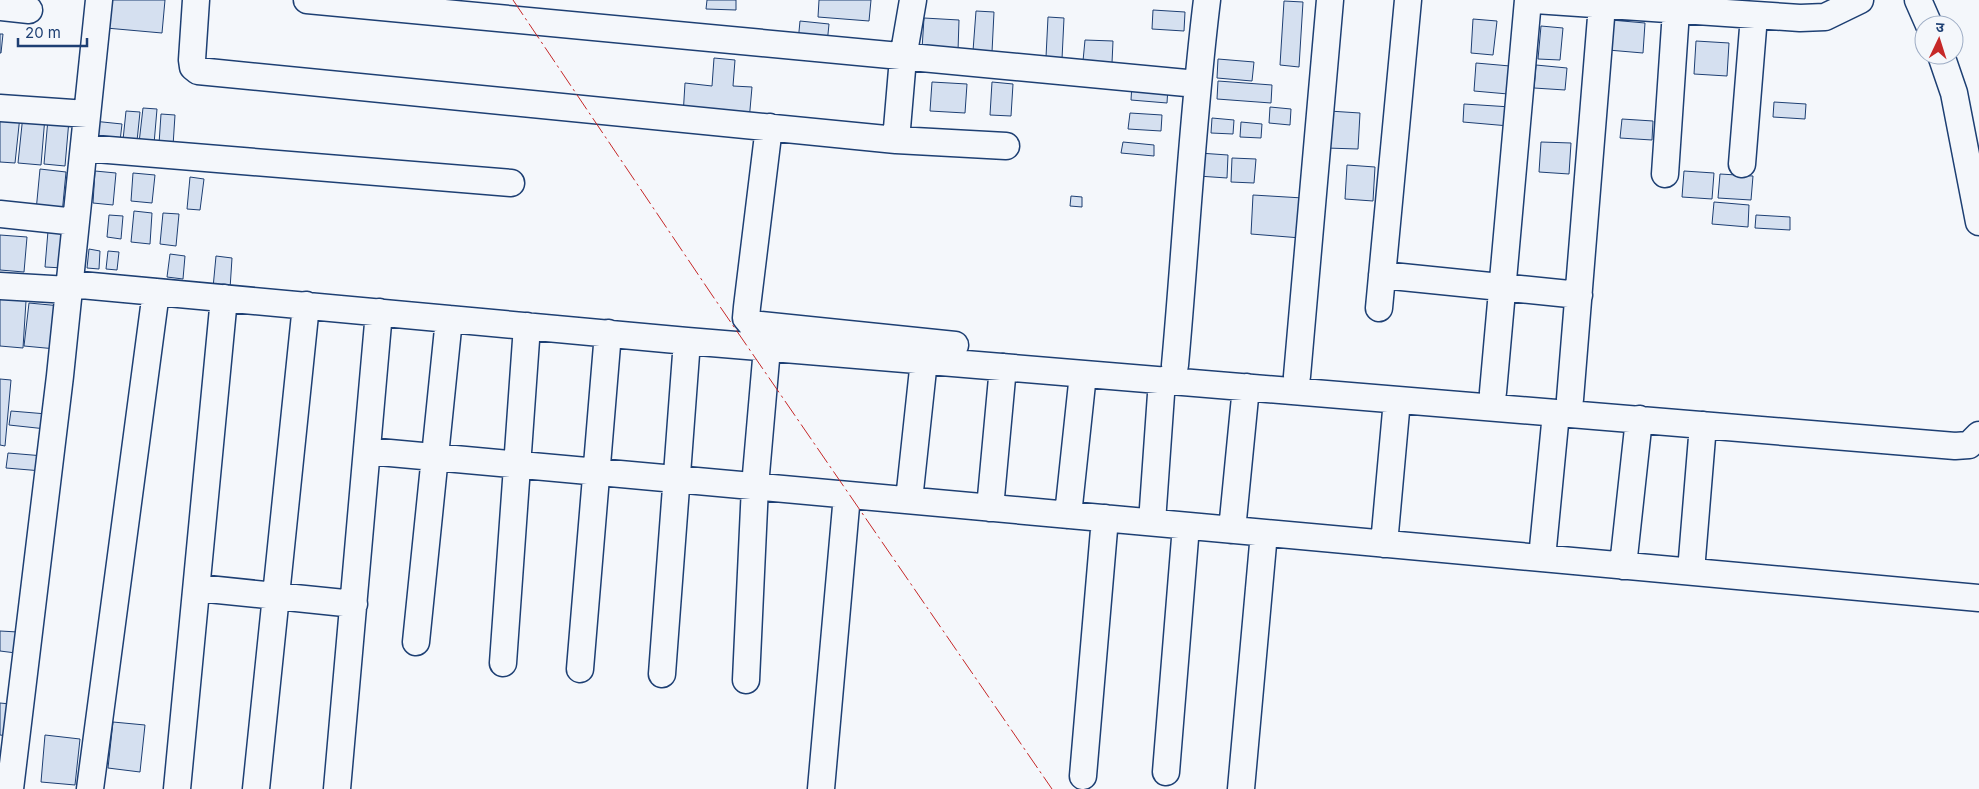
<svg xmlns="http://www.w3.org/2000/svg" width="1979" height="789" viewBox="0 0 1979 789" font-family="Inter,'Noto Sans Devanagari',sans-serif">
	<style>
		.building { fill: #d5e0f0; stroke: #1d3f73 }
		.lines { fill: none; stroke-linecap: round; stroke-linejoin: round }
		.minor-casing { stroke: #1d3f73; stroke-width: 29 }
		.minor { stroke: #f4f7fb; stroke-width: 26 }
		.power { stroke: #c62828; stroke-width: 1; stroke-dasharray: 18 4 2.5 4; stroke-linecap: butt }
	</style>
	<rect width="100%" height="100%" fill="#f4f7fb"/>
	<path class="building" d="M 109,0 L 165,0 L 162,33 L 106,28 Z
		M 707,0 L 736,0 L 736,10 L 706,9 Z
		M 819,0 L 871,0 L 869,21 L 818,17 Z
		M 1284,1 L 1303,2 L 1299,67 L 1280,65 Z
		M 1153,10 L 1185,12 L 1184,31 L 1152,29 Z
		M 976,11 L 994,12 L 992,52 L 973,51 Z
		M 1048,17 L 1064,18 L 1062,59 L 1046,57 Z
		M 924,18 L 959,20 L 958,51 L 922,49 Z
		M 1473,19 L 1497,21 L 1493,55 L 1471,53 Z
		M 1611,20 L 1645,23 L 1643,53 L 1608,50 Z
		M 800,21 L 829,24 L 827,44 L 798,42 Z
		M 1541,26 L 1563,28 L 1560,60 L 1538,59 Z
		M 0,34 L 3,34 L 1,53 L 0,53 Z
		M 1085,40 L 1113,41 L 1112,63 L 1083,61 Z
		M 1696,41 L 1729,43 L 1727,76 L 1694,74 Z
		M 714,58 L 735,60 L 733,86 L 752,87 L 749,121 L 683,116 L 685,83 L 712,86 Z
		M 1218,59 L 1254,62 L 1252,81 L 1217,78 Z
		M 1476,63 L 1510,66 L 1508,94 L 1474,91 Z
		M 1536,65 L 1567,68 L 1565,90 L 1534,88 Z
		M 1218,81 L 1272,85 L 1271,103 L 1217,99 Z
		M 932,82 L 967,84 L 965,113 L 930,111 Z
		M 992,82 L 1013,84 L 1011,116 L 990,115 Z
		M 1132,84 L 1168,87 L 1167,103 L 1131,100 Z
		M 1774,102 L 1806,104 L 1805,119 L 1773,117 Z
		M 1464,104 L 1511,107 L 1509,126 L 1463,122 Z
		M 1270,107 L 1291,109 L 1290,125 L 1269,123 Z
		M 143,108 L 157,109 L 154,144 L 139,143 Z
		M 126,111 L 140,112 L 137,141 L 123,140 Z
		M 1329,111 L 1360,113 L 1358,149 L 1326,148 Z
		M 0,113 L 20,116 L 15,163 L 0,162 Z
		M 1130,113 L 1162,115 L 1161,131 L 1128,129 Z
		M 161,114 L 175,115 L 173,146 L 159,144 Z
		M 23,115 L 45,117 L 41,165 L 18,163 Z
		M 1212,118 L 1234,120 L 1233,134 L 1211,133 Z
		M 48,119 L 69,120 L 65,166 L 44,164 Z
		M 1622,119 L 1653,121 L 1652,140 L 1620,138 Z
		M 93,121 L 122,124 L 120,141 L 91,138 Z
		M 1241,122 L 1262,124 L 1261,138 L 1240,137 Z
		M 1123,142 L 1154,145 L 1154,156 L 1121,153 Z
		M 1541,142 L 1571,143 L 1569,174 L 1539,172 Z
		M 1199,153 L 1228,155 L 1227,178 L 1198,176 Z
		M 1232,158 L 1256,159 L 1254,183 L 1231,182 Z
		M 1347,165 L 1375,167 L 1373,201 L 1345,199 Z
		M 40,169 L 66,172 L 62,214 L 36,211 Z
		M 95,171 L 116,173 L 113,205 L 93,203 Z
		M 1684,171 L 1714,173 L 1712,199 L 1682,197 Z
		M 133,173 L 155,175 L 152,203 L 131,201 Z
		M 1720,174 L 1753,176 L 1751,200 L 1718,198 Z
		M 190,177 L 204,179 L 200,210 L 187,209 Z
		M 1253,195 L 1303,198 L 1301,238 L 1251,234 Z
		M 1071,196 L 1082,197 L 1082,207 L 1070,206 Z
		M 1714,202 L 1749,205 L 1748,227 L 1712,224 Z
		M 134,211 L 152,213 L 150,244 L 131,242 Z
		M 163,213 L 179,214 L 176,246 L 160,244 Z
		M 109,215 L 123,216 L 121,239 L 107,237 Z
		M 1756,215 L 1790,217 L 1790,230 L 1755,228 Z
		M 48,231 L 67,232 L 63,268 L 45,267 Z
		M 0,235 L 27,237 L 24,272 L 0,270 Z
		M 89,249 L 100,251 L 99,269 L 87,268 Z
		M 108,251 L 119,252 L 117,270 L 106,269 Z
		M 170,254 L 185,256 L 183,279 L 167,277 Z
		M 216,256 L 232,258 L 230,289 L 213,288 Z
		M 0,299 L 26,301 L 23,348 L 0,346 Z
		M 29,303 L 61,306 L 56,349 L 24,346 Z
		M 0,379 L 11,380 L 5,446 L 0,445 Z
		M 11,411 L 47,414 L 46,429 L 9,425 Z
		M 8,453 L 44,456 L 42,471 L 6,468 Z
		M 0,631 L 18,632 L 16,653 L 0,651 Z
		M 0,703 L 10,704 L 8,736 L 0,735 Z
		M 113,722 L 145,725 L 140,772 L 108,768 Z
		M 45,735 L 80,739 L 75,785 L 41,782 Z"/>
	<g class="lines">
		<g class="minor-casing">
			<path id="minor" d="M 196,0 L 192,60 L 193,67 L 198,71 L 896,140 L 1006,146
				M 307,0 L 1197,84
				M 1535,0 L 1800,18 L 1825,17 L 1860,0
				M 1918,0 L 1929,25
				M 0,7 L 29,10
				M 1941,55 L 1954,93 L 1979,222
				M 0,108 L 87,114
				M 769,127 L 747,307 L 746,318 L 751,324 L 955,345
				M 896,140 L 903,58 L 913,0
				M 84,148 L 511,183
				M 1742,164 L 1754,16
				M 1665,174 L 1676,11
				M 0,214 L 76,222
				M 1382,275 L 1579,295
				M 70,284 L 687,341 L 1955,446 L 1969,445 L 1979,435
				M 0,286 L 69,290
				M 1379,308 L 1408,0
				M 1175,365 C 1186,244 1192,121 1207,0
				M 1297,376 L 1330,0
				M 1493,392 L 1528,0
				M 1570,399 L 1602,5
				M 368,451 L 1979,598
				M 909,500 L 924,360
				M 990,508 L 1003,367
				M 1068,515 L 1083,374
				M 1152,522 L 1162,380
				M 1232,530 L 1246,387
				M 1384,544 L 1397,400
				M 1542,558 L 1556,413
				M 1623,566 L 1639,419
				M 1691,571 L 1703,425
				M 198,588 L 354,604
				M 416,642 L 449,319
				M 503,663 L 527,326
				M 580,669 L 608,333
				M 662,674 L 687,341
				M 746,680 L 755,486 L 767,348
				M 1166,772 L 1186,526
				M 1083,776 L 1105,518
				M 10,789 L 60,376 L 99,0
				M 90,789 L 156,292
				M 177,789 L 224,298
				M 256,789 L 306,305
				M 337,789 L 379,312
				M 821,789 L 847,495
				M 1241,789 L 1264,533"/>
		</g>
		<use href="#minor" class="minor"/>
		<path class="power" d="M 513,0 L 712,295 L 1052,789"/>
	</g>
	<g transform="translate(1939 40) rotate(4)"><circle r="24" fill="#f4f7fb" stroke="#9eadc5"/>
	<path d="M0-4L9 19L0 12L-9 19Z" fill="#c62828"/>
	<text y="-8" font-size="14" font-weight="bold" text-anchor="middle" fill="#1d3f73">उ</text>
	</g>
	<path d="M18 38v8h69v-8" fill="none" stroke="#1d3f73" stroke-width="2.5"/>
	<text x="25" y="38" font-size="15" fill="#1d3f73" stroke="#f4f7fb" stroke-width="4" paint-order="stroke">20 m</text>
</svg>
